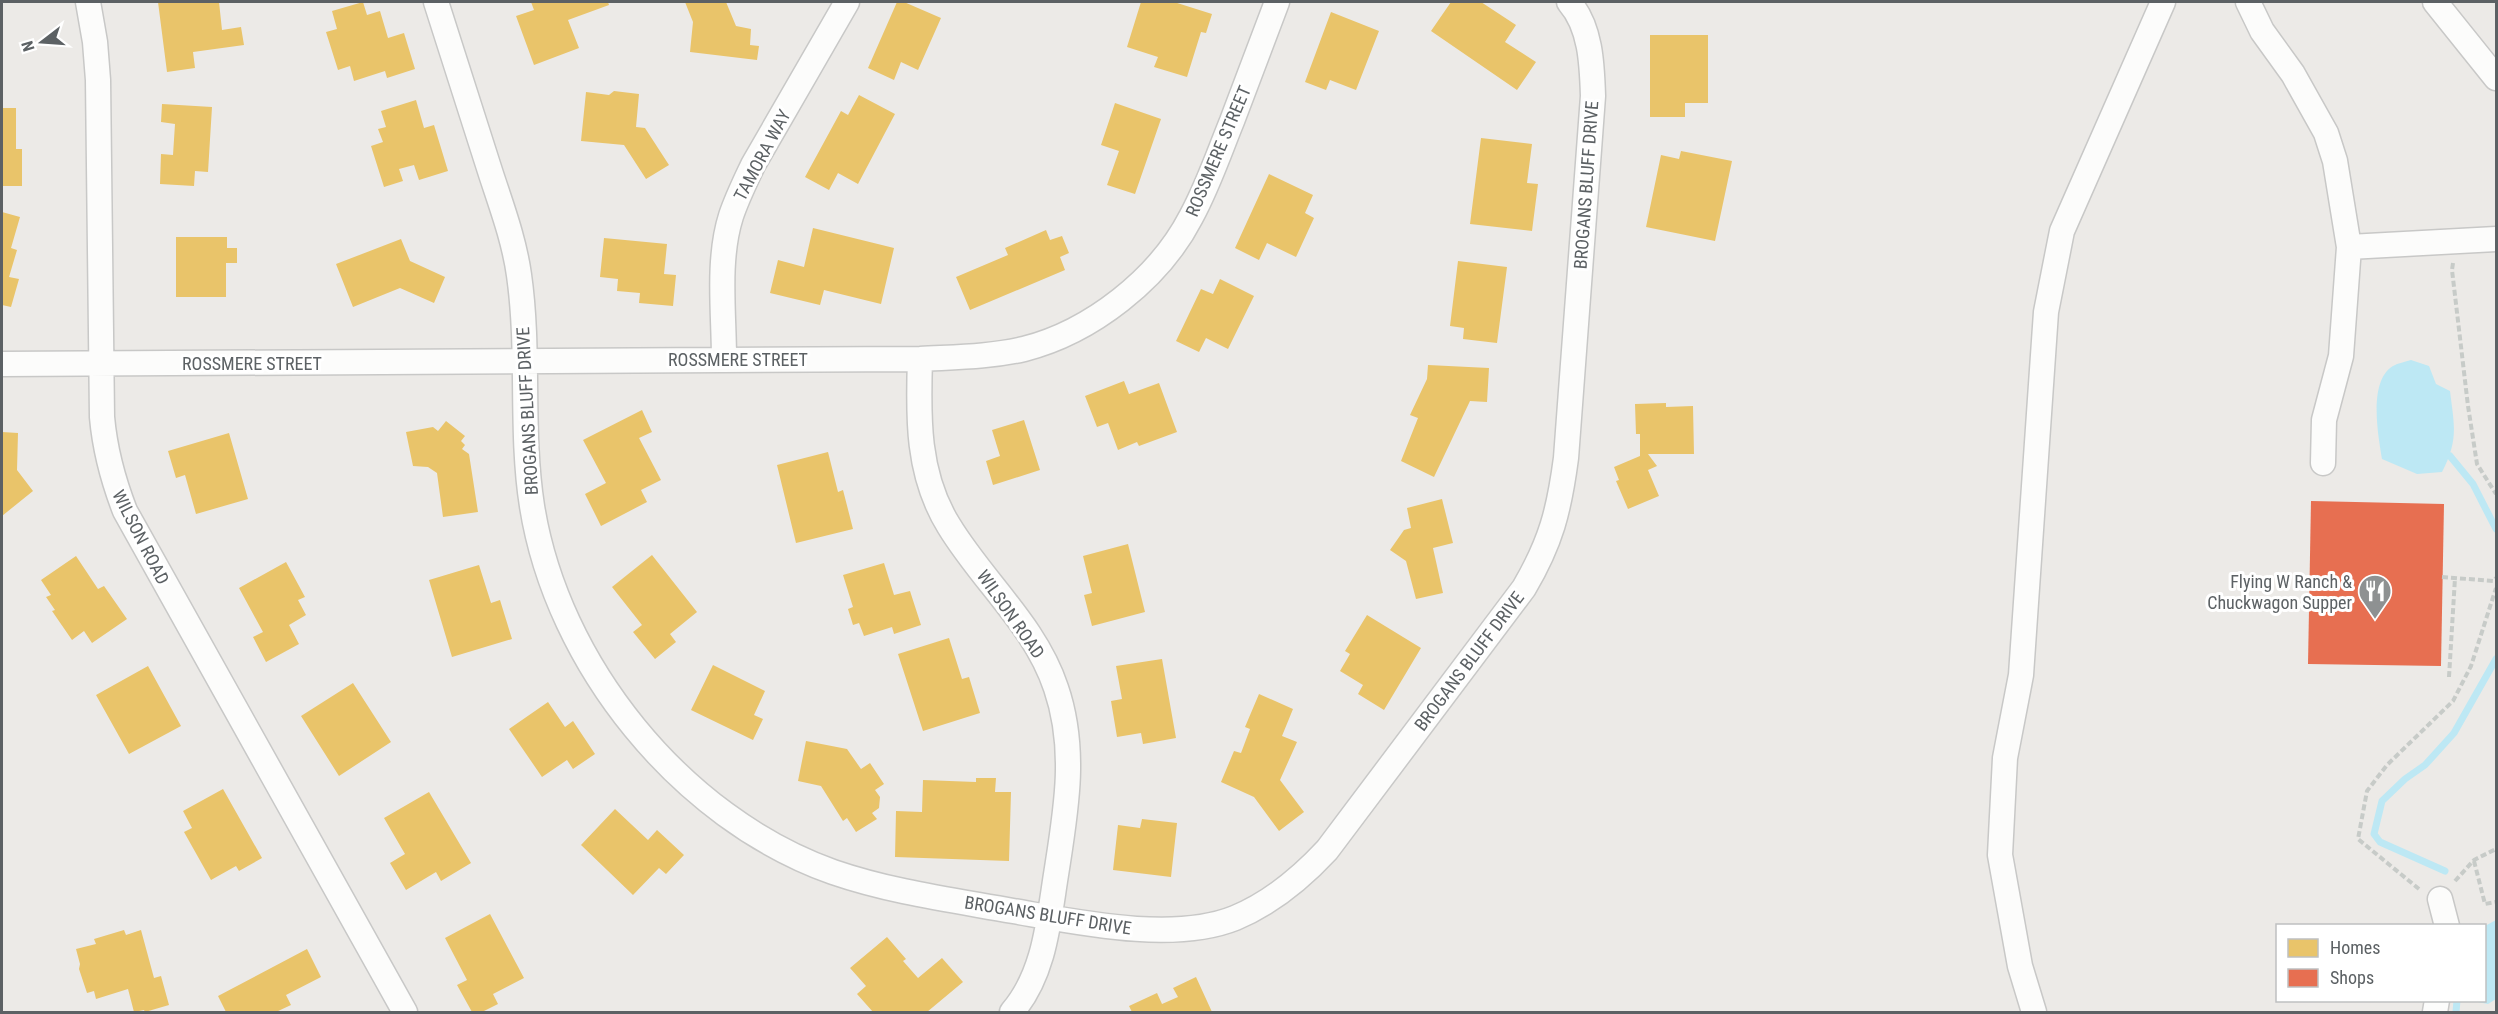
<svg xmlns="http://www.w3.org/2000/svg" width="2498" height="1014" viewBox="0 0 2498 1014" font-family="'Roboto Condensed',sans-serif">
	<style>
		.water { fill: #bde8f4 }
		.homes { fill: #e9c46a }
		.shops { fill: #e76f51 }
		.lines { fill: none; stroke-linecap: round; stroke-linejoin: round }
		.stream { stroke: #bde8f4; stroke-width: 7 }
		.minor-casing { stroke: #c8c8c7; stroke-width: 27 }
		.path { stroke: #c7cbc8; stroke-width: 4; stroke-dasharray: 6 3; stroke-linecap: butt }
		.minor { stroke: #fcfcfb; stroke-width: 24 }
		.labels { text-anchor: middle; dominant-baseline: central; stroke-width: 6; stroke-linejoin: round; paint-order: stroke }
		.street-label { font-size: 18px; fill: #5c6164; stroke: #fff }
		.poi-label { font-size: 18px; fill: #5c6164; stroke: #fff; text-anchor: end }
	</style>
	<rect width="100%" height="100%" fill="#eceae7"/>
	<path class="water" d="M 2411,360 L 2429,366 L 2436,384 L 2450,391 C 2454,425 2459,439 2442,472 L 2417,474 L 2382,459 C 2378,435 2368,381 2393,366 C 2398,363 2405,362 2411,360 Z
		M 2496,920 L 2496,999 L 2488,1004 L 2478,1002 L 2484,1000 L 2485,926 Z"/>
	<path class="homes" d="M 158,2 L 219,2 L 222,30 L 241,27 L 244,45 L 193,52 L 195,68 L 167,72 Z
		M 363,2 L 367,15 L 380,11 L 388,38 L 404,33 L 415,69 L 387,78 L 385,71 L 354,81 L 350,66 L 338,70 L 326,32 L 337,29 L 332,11 Z
		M 531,2 L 608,2 L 609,5 L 568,20 L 579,48 L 534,65 L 516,16 L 534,10 Z
		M 685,2 L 726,2 L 736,26 L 751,29 L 750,45 L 759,46 L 757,60 L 690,52 L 693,22 Z
		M 897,2 L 904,2 L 941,18 L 918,70 L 901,62 L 894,80 L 868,68 Z
		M 1141,2 L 1174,2 L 1212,14 L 1206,33 L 1201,32 L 1187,77 L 1154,67 L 1158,57 L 1127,47 Z
		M 1451,2 L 1481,2 L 1516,25 L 1505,42 L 1536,62 L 1517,90 L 1431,31 Z
		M 1331,12 L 1379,31 L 1356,90 L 1330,80 L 1326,90 L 1305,82 Z
		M 1650,35 L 1708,35 L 1708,103 L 1685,103 L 1685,117 L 1650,117 Z
		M 614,91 L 639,94 L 636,127 L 645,128 L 669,165 L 646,179 L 624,145 L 581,141 L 586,92 L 609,95 Z
		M 859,95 L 895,114 L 858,184 L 838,173 L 829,190 L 805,177 L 841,111 L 848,115 Z
		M 416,100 L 424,128 L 434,125 L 448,171 L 419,180 L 414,165 L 399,169 L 403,181 L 384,187 L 371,146 L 383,142 L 378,129 L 386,127 L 381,111 Z
		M 1115,103 L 1161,119 L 1135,194 L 1107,185 L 1119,151 L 1101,145 Z
		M 162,104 L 212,107 L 208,172 L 195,171 L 194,186 L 160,184 L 161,154 L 173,155 L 175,124 L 161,122 Z
		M 2,108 L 16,108 L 16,149 L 22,149 L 22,186 L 2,186 Z
		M 1481,138 L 1532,144 L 1527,183 L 1538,184 L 1532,231 L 1470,224 Z
		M 1681,151 L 1732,161 L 1715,241 L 1646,227 L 1661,155 L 1679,159 Z
		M 1269,174 L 1313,195 L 1305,213 L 1314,218 L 1296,257 L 1267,243 L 1259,260 L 1235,248 Z
		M 2,212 L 20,217 L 11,248 L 17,250 L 9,277 L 19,279 L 11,307 L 2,305 Z
		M 813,228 L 894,248 L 881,304 L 824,290 L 820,305 L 770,293 L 778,260 L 804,267 Z
		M 1046,230 L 1050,240 L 1062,236 L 1069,253 L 1060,257 L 1065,270 L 970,310 L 956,277 L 1008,255 L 1005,248 Z
		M 176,237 L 227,237 L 227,248 L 237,248 L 237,263 L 226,263 L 226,297 L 176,297 Z
		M 604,238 L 667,244 L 664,274 L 676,275 L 673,306 L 639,303 L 640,293 L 617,291 L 618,279 L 600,277 Z
		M 401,239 L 410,261 L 445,277 L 434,303 L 400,288 L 353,307 L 336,264 Z
		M 1458,261 L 1507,267 L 1497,343 L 1463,339 L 1464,328 L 1450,326 Z
		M 1220,279 L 1254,296 L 1228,349 L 1206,338 L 1199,352 L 1176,341 L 1201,289 L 1213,294 Z
		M 1428,365 L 1489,368 L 1487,402 L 1470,401 L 1434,477 L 1401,461 L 1418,418 L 1410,415 L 1427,379 Z
		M 1124,381 L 1129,394 L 1159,383 L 1177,432 L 1139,446 L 1137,442 L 1118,450 L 1108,423 L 1097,427 L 1085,396 Z
		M 1666,403 L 1666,407 L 1693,406 L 1694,454 L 1648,454 L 1657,466 L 1648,470 L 1659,496 L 1628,509 L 1616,481 L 1619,480 L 1614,467 L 1640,456 L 1640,434 L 1636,434 L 1635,404 Z
		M 642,410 L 652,432 L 639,438 L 661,480 L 641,490 L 647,502 L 601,526 L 585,494 L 606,483 L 583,440 Z
		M 1024,420 L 1040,470 L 993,485 L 986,461 L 1000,456 L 992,430 Z
		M 446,421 L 465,436 L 461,441 L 465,445 L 462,449 L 469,454 L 478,512 L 443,517 L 437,473 L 428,467 L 413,466 L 406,432 L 433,427 L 438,431 Z
		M 2,432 L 18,433 L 17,470 L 33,491 L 2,516 Z
		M 229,433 L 248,499 L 196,514 L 185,475 L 176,478 L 168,451 Z
		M 828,452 L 838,492 L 843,490 L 853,529 L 796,543 L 777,465 Z
		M 1442,499 L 1453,543 L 1433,548 L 1443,593 L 1416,599 L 1406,561 L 1390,550 L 1404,530 L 1411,528 L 1407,508 Z
		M 1128,544 L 1145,612 L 1092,626 L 1084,595 L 1092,593 L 1083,556 Z
		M 652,555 L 697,612 L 670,634 L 676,642 L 655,659 L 633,632 L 642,625 L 612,587 Z
		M 76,556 L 98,589 L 104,586 L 127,619 L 92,643 L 84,631 L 72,640 L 52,611 L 55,610 L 46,597 L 51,595 L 41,580 Z
		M 286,562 L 305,597 L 298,600 L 306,615 L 289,625 L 299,644 L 266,662 L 253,637 L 263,632 L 239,588 Z
		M 884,563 L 894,595 L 910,591 L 921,625 L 894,634 L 892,627 L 864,636 L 859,623 L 853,625 L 848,609 L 853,607 L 843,575 Z
		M 479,565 L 491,603 L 500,600 L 512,639 L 452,657 L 429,580 Z
		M 1367,615 L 1421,648 L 1384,710 L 1358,694 L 1363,685 L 1340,671 L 1350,654 L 1345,651 Z
		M 949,638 L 962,679 L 969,677 L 980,713 L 923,731 L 898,654 Z
		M 1162,659 L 1176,738 L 1143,744 L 1141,733 L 1117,737 L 1111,701 L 1122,699 L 1116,666 Z
		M 713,665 L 765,691 L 754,715 L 763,719 L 753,740 L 691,710 Z
		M 148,666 L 181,726 L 129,754 L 96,695 Z
		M 353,683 L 391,742 L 339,776 L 301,716 Z
		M 1259,694 L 1293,709 L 1282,736 L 1297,742 L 1280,780 L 1304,812 L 1279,831 L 1254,797 L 1221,782 L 1234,751 L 1241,753 L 1250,729 L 1245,727 Z
		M 548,702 L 565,727 L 573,721 L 595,754 L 573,769 L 567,760 L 542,777 L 509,729 Z
		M 806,741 L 847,749 L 861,769 L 870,763 L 884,784 L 875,790 L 880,797 L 879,808 L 872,813 L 877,819 L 856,832 L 847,818 L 843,821 L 821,786 L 798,781 Z
		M 976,778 L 996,778 L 995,792 L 1011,792 L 1009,861 L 895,857 L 896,811 L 922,812 L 923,780 L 976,782 Z
		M 223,789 L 262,858 L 239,871 L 236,866 L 211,880 L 184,832 L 192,828 L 183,811 Z
		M 429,792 L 471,863 L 441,881 L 436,872 L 406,890 L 390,863 L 405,854 L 384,818 Z
		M 615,809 L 648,840 L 657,830 L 684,855 L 666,874 L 659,868 L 633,895 L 581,845 Z
		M 1142,819 L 1177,823 L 1171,877 L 1113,870 L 1118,825 L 1140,828 Z
		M 490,914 L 524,978 L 493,994 L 498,1004 L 482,1012 L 472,1012 L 457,985 L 467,980 L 445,938 Z
		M 124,930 L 126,935 L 141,930 L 154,978 L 161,976 L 169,1005 L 145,1012 L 144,1010 L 134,1012 L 128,989 L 96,999 L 94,991 L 87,993 L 79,969 L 80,964 L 76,949 L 96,944 L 94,939 Z
		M 887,937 L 906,959 L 903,961 L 918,978 L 942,958 L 963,982 L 927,1012 L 873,1012 L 857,994 L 866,986 L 850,968 Z
		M 307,949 L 321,977 L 286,995 L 291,1005 L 276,1012 L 226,1012 L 218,996 Z
		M 1196,977 L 1212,1012 L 1132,1012 L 1129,1006 L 1157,993 L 1162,1004 L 1178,997 L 1173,988 Z"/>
	<path class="shops" d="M 2311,501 L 2444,504 L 2441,666 L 2308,664 Z"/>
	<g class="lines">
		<path class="stream" d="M 2450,456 L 2473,484 L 2496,529
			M 2445,871 L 2380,842 L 2374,834 L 2382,801 L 2405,779 L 2425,765 L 2454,733 L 2496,659
			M 2456,1012 L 2457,1000"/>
		<g class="minor-casing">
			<path id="minor" d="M 88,2 L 95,42 L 98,80 L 102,417 C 105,451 113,480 125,511 L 405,1012
				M 436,2 C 454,58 472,114 490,171 C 501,205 514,239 519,275 C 530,352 520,430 532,506 C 557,664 681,818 833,872 C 891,892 952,900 1013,911 C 1077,922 1173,943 1235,918 C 1271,903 1301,878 1327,850 L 1524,588 C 1551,542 1559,511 1566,458 L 1593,96 C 1592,65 1591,27 1569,2
				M 2248,2 L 2262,31 L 2293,74 L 2326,133 L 2335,161 L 2349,247 L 2341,356 L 2324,420 L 2323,463
				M 2435,2 L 2496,78
				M 2349,247 L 2496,239
				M 724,359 C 724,313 717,260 731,216 C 737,198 745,182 753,165 L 847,2
				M 920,359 C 918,417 917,475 949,526 C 983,582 1035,625 1056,688 C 1078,752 1065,816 1055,881 C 1048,927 1043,976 1012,1012
				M 2,364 L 920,359 C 955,357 990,357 1024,349 C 1091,332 1159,279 1191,217 C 1208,186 1219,153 1232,121 C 1247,81 1262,41 1277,2
				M 2440,899 L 2447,926
				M 2034,1012 L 2020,966 L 2000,855 L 2005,758 L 2021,675 L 2046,312 L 2062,231 L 2163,2
				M 2435,1012 L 2437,1000"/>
		</g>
		<path class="path" d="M 2453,263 L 2452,270 L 2468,406 L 2477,464 L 2496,494
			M 2442,577 L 2493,581 L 2496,578
			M 2449,677 L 2455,578
			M 2474,861 L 2485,904 L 2496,902
			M 2455,881 L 2474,860 L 2496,849
			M 2419,889 L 2358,839 L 2367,791 L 2387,765 L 2453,701 L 2471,666 L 2496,588"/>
		<use href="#minor" class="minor"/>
	</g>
	<defs>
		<g id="restaurant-pin" transform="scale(1.725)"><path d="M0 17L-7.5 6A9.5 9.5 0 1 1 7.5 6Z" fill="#8e9192" stroke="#fff"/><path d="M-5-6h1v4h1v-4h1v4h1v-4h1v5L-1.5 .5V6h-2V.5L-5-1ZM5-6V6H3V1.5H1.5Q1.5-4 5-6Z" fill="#fff"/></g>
	</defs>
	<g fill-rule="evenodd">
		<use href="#restaurant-pin" x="2375" y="591"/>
	</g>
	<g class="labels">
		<g class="street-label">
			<text transform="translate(1218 151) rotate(-67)">ROSSMERE STREET</text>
			<text transform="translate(762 155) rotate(-62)">TAMORA WAY</text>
			<text transform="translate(1586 185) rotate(-86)">BROGANS BLUFF DRIVE</text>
			<text x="738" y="359">ROSSMERE STREET</text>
			<text x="252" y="363">ROSSMERE STREET</text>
			<text transform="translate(527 411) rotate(-93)">BROGANS BLUFF DRIVE</text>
			<text transform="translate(141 537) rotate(63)">WILSON ROAD</text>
			<text transform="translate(1011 614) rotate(55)">WILSON ROAD</text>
			<text transform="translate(1469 661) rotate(-53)">BROGANS BLUFF DRIVE</text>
			<text transform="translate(1048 915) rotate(9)">BROGANS BLUFF DRIVE</text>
		</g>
		<g class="poi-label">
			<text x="2352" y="581">Flying W Ranch &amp;<tspan x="2352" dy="21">Chuckwagon Supper</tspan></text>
		</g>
	</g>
	<rect width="2498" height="1014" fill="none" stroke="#5c6164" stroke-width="6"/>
	<rect x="2276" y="924" width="210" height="78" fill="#ffffff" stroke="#bec0c1" stroke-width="1.5"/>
	<rect x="2288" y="939" width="30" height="18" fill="#e9c46a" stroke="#bec0c1" stroke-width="1.5"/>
	<text x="2330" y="954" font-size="18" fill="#5c6164">Homes</text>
	<rect x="2288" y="969" width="30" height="18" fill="#e76f51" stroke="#bec0c1" stroke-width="1.5"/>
	<text x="2330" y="984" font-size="18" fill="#5c6164">Shops</text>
	<g transform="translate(42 42) rotate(253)" stroke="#ffffff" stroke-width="4.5" paint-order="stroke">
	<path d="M0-4.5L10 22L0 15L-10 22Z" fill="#5c6164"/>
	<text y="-9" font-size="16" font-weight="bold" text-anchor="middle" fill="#5c6164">N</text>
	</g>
</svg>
